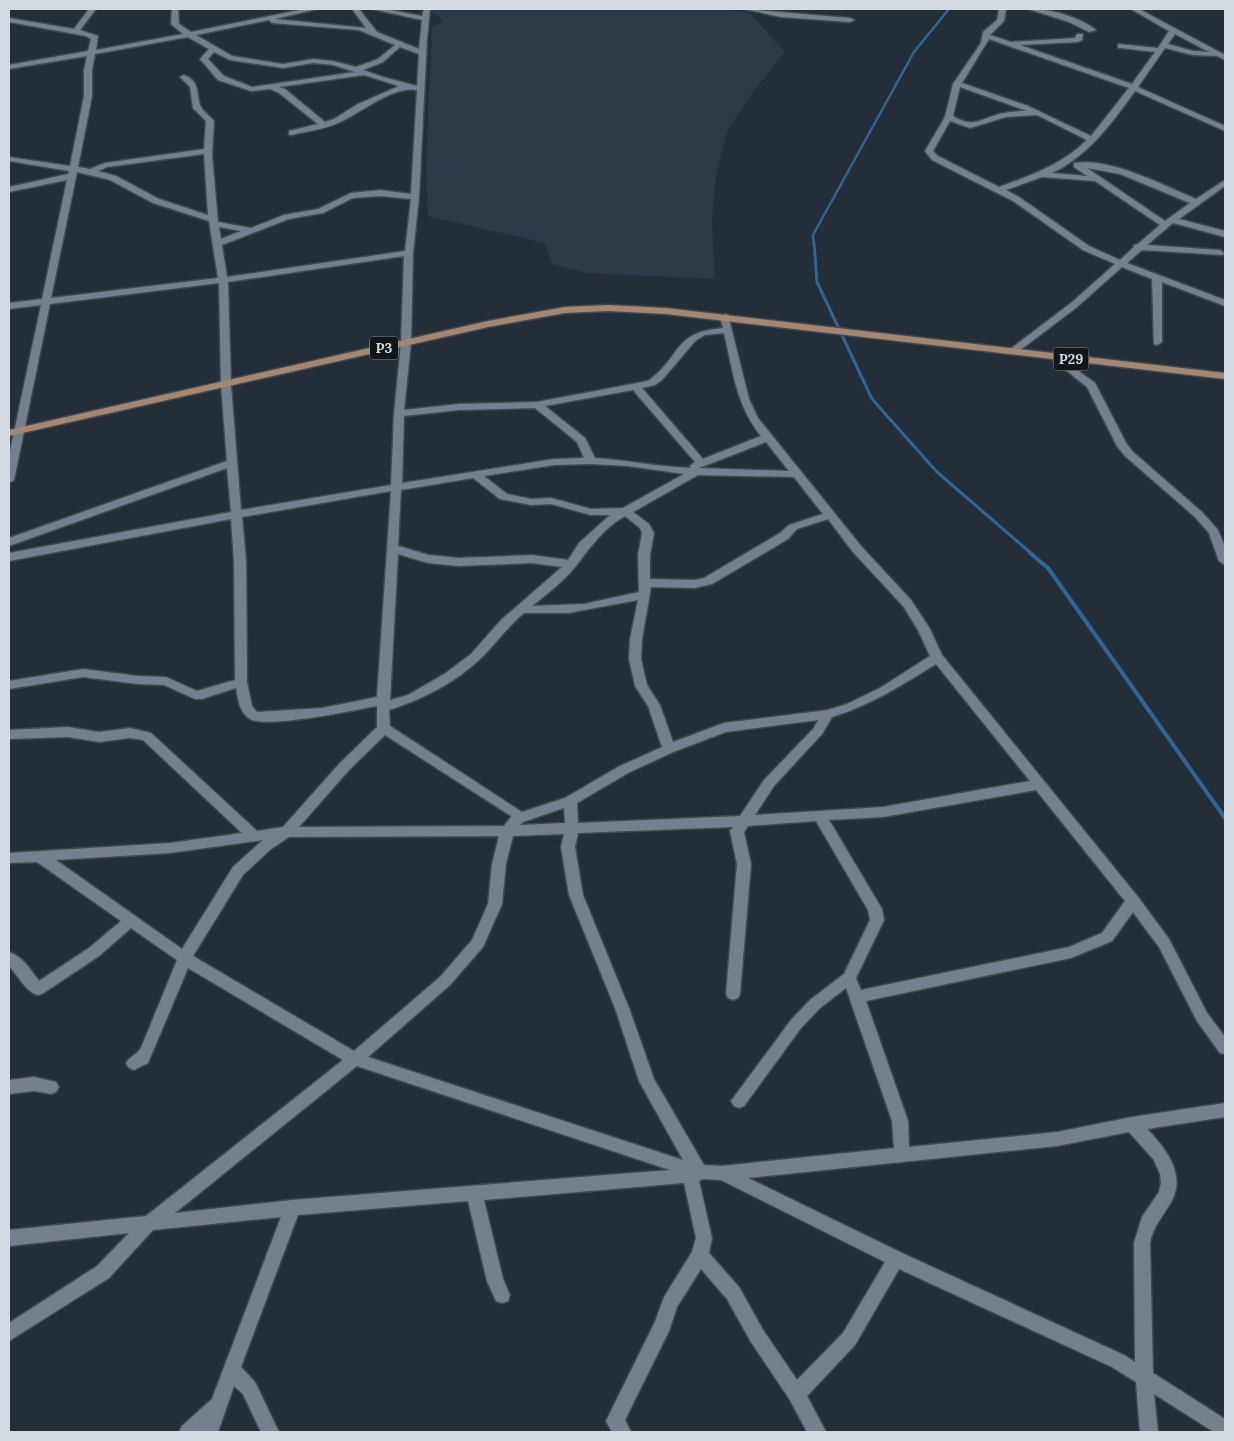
<svg xmlns="http://www.w3.org/2000/svg" width="1234" height="1441" viewBox="0 0 1234 1441" font-family="Lora,serif">
	<style>
		.built { fill: #2a3a49 }
		.lines { fill: none; stroke-linecap: round; stroke-linejoin: round }
		.stream-far2 { stroke: #316596; stroke-width: 2.5 }
		.stream-far1 { stroke: #316596; stroke-width: 3 }
		.stream { stroke: #316596; stroke-width: 4 }
		.minor-casing { stroke: #404952; stroke-width: 3 }
		.major-casing { stroke: #404952; stroke-width: 3 }
		.minor { fill: #74808d; fill-rule: evenodd }
		.major { fill: #a58771; fill-rule: evenodd }
		.labels { text-anchor: middle; dominant-baseline: central; stroke-width: 5; stroke-linejoin: round; paint-order: stroke }
		.shield { fill: #11161b; stroke: #999fa6; stroke-width: 1 }
		.shield-label { font-size: 14px; font-weight: bold; fill: #d3dae1 }
	</style>
	<rect width="100%" height="100%" fill="#242e39"/>
	<path class="built" d="M 432,9 L 719,9 L 750,13 L 785,52 L 753,92 L 727,131 L 716,174 L 712,222 L 715,279 L 587,273 L 552,264 L 545,243 L 428,216 L 426,168 L 432,27 L 442,22 L 441,18 L 432,13 Z"/>
	<g class="lines">
		<path class="stream-far2" d="M 814,245 L 813,235 L 914,52 L 949,9"/>
		<path class="stream-far1" d="M 814,243 L 817,282 L 872,399 L 937,472 L 1032,554"/>
		<path class="stream" d="M 1030,553 L 1048,568 L 1225,818"/>
		<g class="minor-casing">
			<path id="minor" d="M 89,9 L 96,9 L 80,30 L 98,36 L 96,50 L 183,34 L 171,24 L 172,9 L 178,9 L 179,24 L 191,32 L 304,9 L 317,9 L 275,19 L 366,28 L 352,9 L 359,9 L 377,32 L 419,49 L 422,20 L 372,9 L 385,9 L 422,16 L 424,9 L 430,9 L 427,39 L 419,197 L 413,253 L 411,343 L 404,410 L 459,404 L 537,402 L 648,381 C 682,357 672,332 723,328 L 720,317 L 725,314 L 728,315 L 749,399 L 758,418 L 861,546 L 911,600 L 930,629 L 942,655 L 1138,897 L 1169,939 L 1207,1013 L 1225,1037 L 1225,1054 L 1220,1053 L 1197,1021 L 1159,947 L 1133,912 L 1112,941 L 1071,958 L 866,1001 L 908,1121 L 909,1147 L 1057,1132 L 1132,1117 L 1225,1103 L 1225,1117 L 1147,1129 C 1165,1147 1187,1175 1171,1202 C 1163,1217 1153,1226 1150,1243 L 1153,1373 L 1225,1419 L 1225,1432 L 1214,1432 L 1154,1394 L 1158,1432 L 1140,1432 L 1136,1382 L 1112,1367 L 899,1269 L 855,1345 L 807,1396 L 826,1432 L 807,1432 L 790,1400 L 751,1342 L 727,1299 L 701,1269 L 677,1307 L 669,1331 L 625,1420 L 631,1432 L 612,1432 L 606,1421 L 609,1415 L 655,1322 L 664,1297 L 692,1252 L 696,1238 L 684,1183 L 484,1200 L 503,1279 L 510,1295 L 508,1301 L 502,1303 L 496,1301 L 487,1281 L 468,1201 L 298,1215 L 241,1367 L 255,1382 L 279,1432 L 261,1432 L 243,1394 L 234,1386 L 218,1432 L 179,1432 L 182,1426 L 212,1399 L 281,1217 L 153,1230 L 109,1278 L 9,1341 L 9,1323 L 97,1266 L 129,1233 L 9,1246 L 9,1230 L 146,1216 L 343,1060 L 188,968 L 148,1063 L 134,1070 L 129,1068 L 126,1063 C 130,1056 137,1055 141,1048 L 177,960 L 131,928 L 99,956 L 42,994 C 30,999 18,975 9,966 L 9,952 C 22,956 31,970 39,981 L 89,948 L 121,921 L 37,862 L 9,863 L 9,853 L 170,843 L 242,833 L 143,740 L 130,738 L 99,742 L 68,737 L 9,739 L 9,730 L 68,727 L 99,732 L 130,728 L 151,733 L 257,831 L 283,827 L 339,764 L 377,727 L 377,706 C 355,710 266,729 250,719 C 239,712 238,699 236,688 L 202,699 L 195,699 L 164,685 L 138,684 L 83,677 L 9,689 L 9,681 L 83,669 L 138,676 L 166,677 L 197,691 L 235,680 L 234,561 L 231,519 L 9,561 L 9,553 L 231,512 L 227,468 L 9,546 L 9,538 L 227,461 L 221,385 L 219,283 L 50,304 L 14,480 L 9,483 L 9,456 L 41,305 L 9,309 L 9,303 L 42,299 L 67,180 L 9,192 L 9,187 L 68,174 L 69,171 L 9,161 L 9,157 L 70,166 L 84,96 L 84,70 L 87,56 L 9,69 L 9,65 L 88,51 L 91,39 L 86,36 L 9,22 L 9,18 L 74,29 ZM 269,20 L 272,23 L 359,30 L 395,45 L 378,59 L 356,67 L 333,61 L 313,59 L 283,64 L 232,56 L 196,35 ZM 188,37 L 209,49 L 200,59 L 218,80 L 251,91 L 270,89 L 279,93 L 318,124 L 289,131 L 289,135 L 292,135 C 308,131 326,129 340,122 C 361,113 393,85 417,90 L 411,194 L 380,190 L 351,193 L 318,209 L 284,215 L 251,228 L 218,222 L 212,155 L 214,121 C 210,116 202,111 200,105 C 196,92 200,81 184,75 L 180,77 L 190,87 L 193,108 L 206,121 L 204,149 L 105,163 L 90,169 L 78,167 L 92,96 L 92,70 L 95,54 ZM 400,47 L 419,54 L 417,86 L 383,77 L 363,70 L 383,62 ZM 214,52 L 230,60 L 283,68 L 313,63 L 333,65 L 355,72 L 252,87 L 224,76 L 208,59 ZM 364,75 L 399,86 L 358,104 L 334,119 L 325,122 L 285,89 L 279,87 ZM 204,154 L 208,215 L 159,199 L 116,176 L 98,171 L 107,167 ZM 77,172 L 110,180 L 153,203 L 209,221 L 218,278 L 51,298 ZM 380,196 L 411,199 L 405,251 L 227,277 L 222,245 L 289,219 L 323,213 L 353,198 ZM 219,227 L 241,231 L 221,239 ZM 404,256 L 401,343 L 394,414 L 391,485 L 241,510 L 231,385 L 228,282 ZM 724,333 C 733,371 736,405 761,436 L 703,459 L 642,388 L 655,385 L 662,380 L 696,340 L 705,335 ZM 633,390 L 695,462 L 690,466 L 691,468 C 659,467 627,460 595,458 L 585,438 L 545,406 ZM 535,408 L 577,442 L 584,458 L 554,459 L 402,483 L 404,416 L 459,410 ZM 766,442 L 789,471 L 698,468 L 699,468 ZM 591,464 L 628,466 L 684,474 L 623,508 L 591,509 L 551,498 L 531,499 L 507,494 L 484,476 L 554,465 ZM 698,475 L 794,477 L 823,514 L 789,525 L 780,533 L 704,578 L 695,580 L 650,579 L 650,555 L 654,533 L 649,524 L 633,512 ZM 473,478 L 500,499 L 531,505 L 551,504 L 591,515 L 610,515 L 579,543 L 568,560 L 532,555 L 458,558 L 429,555 L 398,546 L 401,490 ZM 391,491 L 377,697 L 322,708 L 257,712 L 252,706 L 247,682 L 246,561 L 242,517 ZM 625,516 L 640,528 L 642,533 L 638,555 L 639,592 L 584,604 L 532,606 C 547,594 564,581 576,566 C 590,547 604,528 625,516 ZM 828,519 L 853,552 L 903,606 L 918,630 L 930,656 L 880,688 L 847,704 L 828,710 L 724,723 L 673,742 L 660,705 L 647,685 L 641,659 L 642,639 L 651,587 L 695,588 L 712,584 L 788,539 L 797,529 ZM 398,554 L 428,563 L 458,566 L 532,563 L 562,567 L 501,620 L 471,654 L 446,673 L 408,695 L 390,700 ZM 638,600 L 630,639 L 629,659 L 635,686 L 648,706 L 662,747 L 618,767 L 565,798 L 522,812 L 390,726 L 389,710 C 421,700 453,684 479,660 C 495,645 507,627 524,613 L 568,613 ZM 936,664 L 1030,781 L 883,807 L 755,815 L 774,786 L 822,734 L 832,717 C 871,705 902,685 936,664 ZM 818,720 L 814,728 L 764,780 L 740,816 L 578,823 L 577,803 L 628,773 L 673,752 L 726,732 ZM 385,735 L 511,816 L 511,817 L 504,826 L 299,827 L 349,770 ZM 1036,790 L 1125,901 L 1102,933 L 1069,947 L 861,990 L 856,978 L 884,920 L 882,909 L 829,820 L 883,817 ZM 564,808 L 565,823 L 520,825 L 523,822 ZM 816,821 L 868,910 L 870,920 L 844,974 L 810,1000 L 791,1020 L 731,1101 L 734,1106 L 739,1108 L 744,1106 L 801,1028 L 820,1008 L 846,988 L 892,1121 L 894,1148 L 722,1166 L 704,1165 L 654,1079 L 629,1008 L 583,895 L 575,847 L 578,833 L 733,827 L 730,831 L 737,864 L 726,994 L 728,998 L 733,1000 L 738,998 L 740,994 L 751,864 L 744,832 L 748,826 ZM 564,834 L 561,847 L 569,895 L 615,1008 L 639,1081 L 683,1160 L 368,1057 L 450,985 L 483,947 L 502,904 L 506,864 L 513,836 ZM 499,836 L 492,864 L 488,904 L 472,940 L 440,977 L 354,1051 L 193,956 L 243,875 L 271,849 L 289,837 ZM 263,840 L 233,867 L 182,949 L 56,860 L 170,853 ZM 357,1066 L 670,1170 L 292,1200 L 175,1213 ZM 1129,1132 L 1154,1160 L 1160,1174 L 1161,1183 L 1159,1192 L 1142,1217 L 1134,1243 L 1135,1362 L 1124,1355 L 902,1253 L 748,1178 L 1057,1146 ZM 703,1179 L 721,1180 L 885,1262 L 843,1333 L 797,1380 L 763,1330 L 739,1287 L 709,1253 L 712,1238 L 699,1181 Z
				M 744,9 L 850,18 L 854,20 L 850,22 L 781,17 Z
				M 999,9 L 1006,9 L 1004,21 L 990,35 L 1011,42 L 1075,38 L 1077,34 L 1083,34 L 1082,40 L 1078,42 L 1020,45 L 1132,84 L 1155,52 L 1121,48 L 1118,48 L 1118,44 L 1158,48 L 1169,31 L 1131,9 L 1139,9 L 1225,55 L 1225,60 L 1217,56 L 1193,55 L 1165,48 L 1138,87 L 1225,126 L 1225,131 L 1135,91 C 1112,123 1088,156 1052,173 L 1087,176 L 1074,167 L 1074,163 C 1111,157 1162,185 1196,199 L 1225,180 L 1225,186 L 1179,219 L 1225,231 L 1225,237 L 1173,223 L 1147,245 L 1220,250 L 1224,253 L 1223,255 L 1142,250 L 1127,263 L 1225,300 L 1225,306 L 1162,282 L 1162,342 L 1157,345 L 1154,344 L 1152,279 L 1122,267 L 1077,307 L 1015,354 L 1009,354 L 1009,350 L 1071,303 L 1115,264 L 1083,250 L 1013,201 L 932,160 L 925,151 L 945,117 L 953,84 L 981,43 L 983,32 L 997,20 ZM 1175,34 L 1209,52 L 1193,51 L 1168,44 ZM 989,39 L 1129,88 L 1091,136 L 1028,106 L 962,83 ZM 960,87 L 1027,111 C 1018,111 1008,112 999,114 C 979,120 973,128 953,116 ZM 1037,115 L 1087,140 C 1061,165 1032,175 999,187 L 938,156 L 933,151 L 950,121 L 970,128 L 1006,117 ZM 1087,168 L 1120,174 L 1190,203 L 1165,221 ZM 1042,177 L 1095,181 L 1160,225 L 1138,244 L 1134,245 L 1133,248 L 1120,260 L 1089,246 L 1019,197 L 1006,190 Z
				M 1028,9 C 1049,8 1080,17 1096,30 L 1089,32 L 1069,22 Z
				M 1055,354 L 1095,383 L 1126,443 L 1133,452 L 1203,513 L 1218,530 L 1225,547 L 1225,565 L 1219,561 L 1209,533 L 1195,517 L 1125,456 L 1117,446 L 1087,387 L 1052,359 L 1052,355 Z
				M 34,1077 L 56,1082 L 59,1087 L 56,1092 L 51,1094 L 34,1091 L 9,1094 L 9,1080 Z"/>
		</g>
		<g class="major-casing">
			<path id="major" d="M 608,305 L 666,308 L 1225,373 L 1225,379 L 666,314 L 608,311 L 565,313 L 488,327 L 9,436 L 9,430 L 488,321 L 565,307 Z"/>
		</g>
		<use href="#minor" class="minor"/>
		<use href="#major" class="major"/>
	</g>
	<g class="labels">
		<g class="shield">
			<rect x="370" y="336.5" width="28" height="23" rx="4"/>
			<rect x="1053.5" y="347.5" width="35" height="23" rx="4"/>
		</g>
		<g class="shield-label">
			<text x="384" y="348">P3</text>
			<text x="1071" y="359">P29</text>
		</g>
	</g>
	<rect width="1234" height="1441" fill="none" stroke="#d3dae1" stroke-width="20"/>
</svg>
